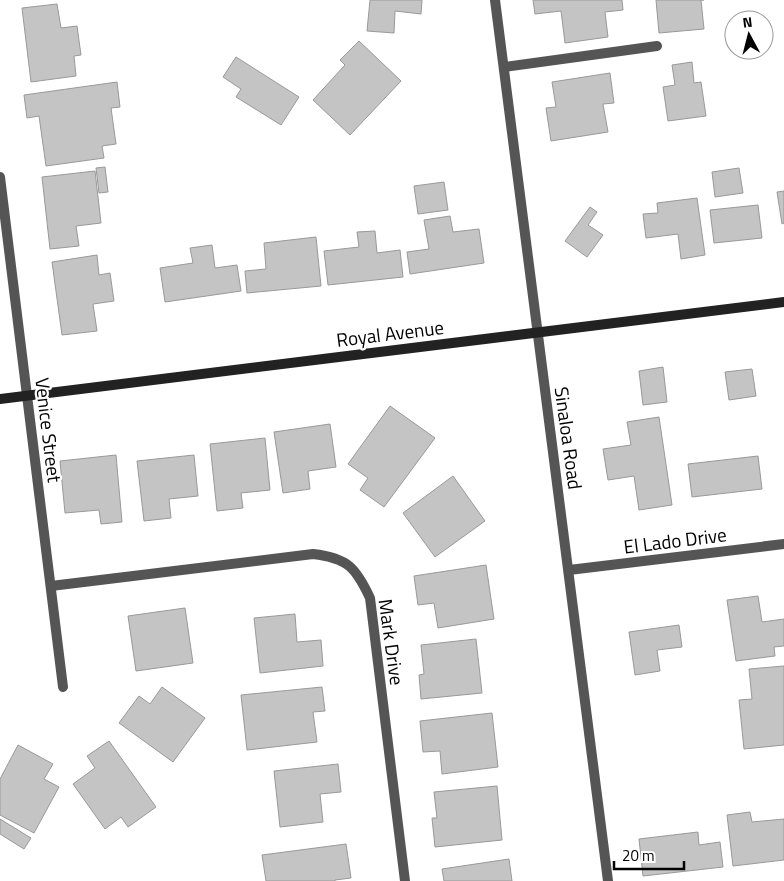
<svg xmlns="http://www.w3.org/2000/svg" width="784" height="881" viewBox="0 0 784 881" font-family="'Titillium Web',sans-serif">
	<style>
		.building { fill: #c4c4c4; stroke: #999 }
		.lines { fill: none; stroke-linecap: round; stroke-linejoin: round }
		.service { stroke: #555; stroke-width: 10 }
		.minor { stroke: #555; stroke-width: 10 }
		.tertiary { stroke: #555; stroke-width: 10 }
		.secondary { stroke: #222; stroke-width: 10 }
		.labels { text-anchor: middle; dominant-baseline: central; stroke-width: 4.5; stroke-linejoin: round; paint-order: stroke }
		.street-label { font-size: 19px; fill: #000; stroke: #fff }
	</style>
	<rect width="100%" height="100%" fill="#fff"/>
	<path class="building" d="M 370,0 L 422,0 L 421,14 L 395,11 L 394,33 L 367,31 Z
		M 533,0 L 622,0 L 623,10 L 605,12 L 608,37 L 565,43 L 561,11 L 535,14 Z
		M 656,0 L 704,0 L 701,0 L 704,29 L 659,33 Z
		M 57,4 L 61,28 L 77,26 L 81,55 L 74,56 L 76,76 L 31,82 L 22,8 Z
		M 359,41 L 401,81 L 350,135 L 313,100 L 345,65 L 340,60 Z
		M 236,57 L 299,97 L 281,125 L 236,97 L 241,89 L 223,77 Z
		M 692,62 L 694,83 L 701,82 L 706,116 L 668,121 L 663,87 L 675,85 L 672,65 Z
		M 610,73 L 614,103 L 603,104 L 608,132 L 551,141 L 546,108 L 556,107 L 552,82 Z
		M 117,82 L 120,107 L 111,108 L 116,144 L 102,146 L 104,158 L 46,166 L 39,116 L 27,118 L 24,95 Z
		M 105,167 L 108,192 L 99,193 L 96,168 Z
		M 739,168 L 743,193 L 715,197 L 712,172 Z
		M 95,171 L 101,223 L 76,226 L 79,246 L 50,249 L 42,177 Z
		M 444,182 L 448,210 L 418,214 L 414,186 Z
		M 784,191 L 784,223 L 782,224 L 777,192 Z
		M 697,198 L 705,255 L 681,259 L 678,234 L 646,238 L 643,214 L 658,213 L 657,203 Z
		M 758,205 L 762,238 L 714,243 L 710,210 Z
		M 590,207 L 597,212 L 588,225 L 603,235 L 587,257 L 565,241 Z
		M 450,216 L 453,232 L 479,229 L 484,263 L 410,274 L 407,252 L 429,249 L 424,220 Z
		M 375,231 L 377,253 L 400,250 L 403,277 L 328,285 L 324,251 L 359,247 L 357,232 Z
		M 316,237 L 321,286 L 247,293 L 245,271 L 266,269 L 264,243 Z
		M 212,245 L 215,268 L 237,265 L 241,291 L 165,302 L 160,268 L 193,263 L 190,248 Z
		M 97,255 L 99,275 L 110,273 L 114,301 L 93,304 L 97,331 L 62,335 L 52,262 Z
		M 663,367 L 667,402 L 643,405 L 639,371 Z
		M 752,369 L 756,396 L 729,400 L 725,372 Z
		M 390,406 L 435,438 L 384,507 L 360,490 L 368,478 L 348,464 Z
		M 659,417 L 672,505 L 639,510 L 634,476 L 608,480 L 603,449 L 631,445 L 627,422 Z
		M 330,424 L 336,467 L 308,471 L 310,489 L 283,493 L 274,432 Z
		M 265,438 L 270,490 L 241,493 L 243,508 L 217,511 L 210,444 Z
		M 116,455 L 122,522 L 101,524 L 99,510 L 65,513 L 60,461 Z
		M 194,455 L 198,496 L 169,499 L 171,518 L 144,521 L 137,461 Z
		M 758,456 L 762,489 L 692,497 L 688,464 Z
		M 453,476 L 485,521 L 435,557 L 403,513 Z
		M 486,565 L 494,619 L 438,628 L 434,603 L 418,605 L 414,576 Z
		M 758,596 L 762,622 L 784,619 L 784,646 L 774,647 L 775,656 L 736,661 L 727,600 Z
		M 185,608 L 193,663 L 136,671 L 128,616 Z
		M 295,614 L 297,642 L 321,640 L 323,666 L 260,673 L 254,618 Z
		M 679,625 L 682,647 L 657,650 L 660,671 L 635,675 L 629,632 Z
		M 476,639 L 482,693 L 421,699 L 419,675 L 424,674 L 421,645 Z
		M 784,666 L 784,745 L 744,749 L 739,700 L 752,699 L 749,669 Z
		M 162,687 L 205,718 L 173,762 L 119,723 L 139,696 L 150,704 Z
		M 322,687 L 325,711 L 313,712 L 317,742 L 247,750 L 241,695 Z
		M 492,713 L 498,767 L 442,774 L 440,751 L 423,752 L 420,721 Z
		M 109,741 L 156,807 L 128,827 L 121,817 L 105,829 L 73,784 L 95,768 L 87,756 Z
		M 18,745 L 53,764 L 44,779 L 59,787 L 34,833 L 0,815 L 0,779 Z
		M 338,764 L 341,792 L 320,794 L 323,822 L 280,827 L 274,771 Z
		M 497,786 L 502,840 L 435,847 L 432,818 L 437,818 L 434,792 Z
		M 750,812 L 752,822 L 784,819 L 784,860 L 733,866 L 727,815 Z
		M 0,819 L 31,838 L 24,849 L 0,834 Z
		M 698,832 L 699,845 L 720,842 L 723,867 L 643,876 L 639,839 Z
		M 346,844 L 351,878 L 335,880 L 335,881 L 266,881 L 262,855 Z
		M 509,859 L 512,881 L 444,881 L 442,869 Z"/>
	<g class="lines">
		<path class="service" d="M 504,67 L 657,46"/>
		<path class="minor" d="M 0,177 L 63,687
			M 569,570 L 784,544
			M 51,586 L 313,554 C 348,558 356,568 370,598 L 405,881"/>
		<path class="tertiary" d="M 495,0 L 608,881"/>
		<path class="secondary" d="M 0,399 L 784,302"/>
	</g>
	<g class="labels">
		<g class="street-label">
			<text transform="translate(390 333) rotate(-7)">Royal Avenue</text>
			<text transform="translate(49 430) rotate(83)">Venice Street</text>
			<text transform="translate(569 438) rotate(82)">Sinaloa Road</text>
			<text transform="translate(675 540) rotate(-7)">El Lado Drive</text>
			<text transform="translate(392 642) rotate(82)">Mark Drive</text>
		</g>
	</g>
	<g transform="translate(749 35) rotate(353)"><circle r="24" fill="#ffffff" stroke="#999999"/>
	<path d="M0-4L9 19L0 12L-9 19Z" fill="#000000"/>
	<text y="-8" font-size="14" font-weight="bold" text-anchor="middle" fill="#000000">N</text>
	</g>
	<path d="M614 861v8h70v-8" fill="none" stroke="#000000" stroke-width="2.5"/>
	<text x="622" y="861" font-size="15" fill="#000000" stroke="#ffffff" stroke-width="4" paint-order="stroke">20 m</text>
</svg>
